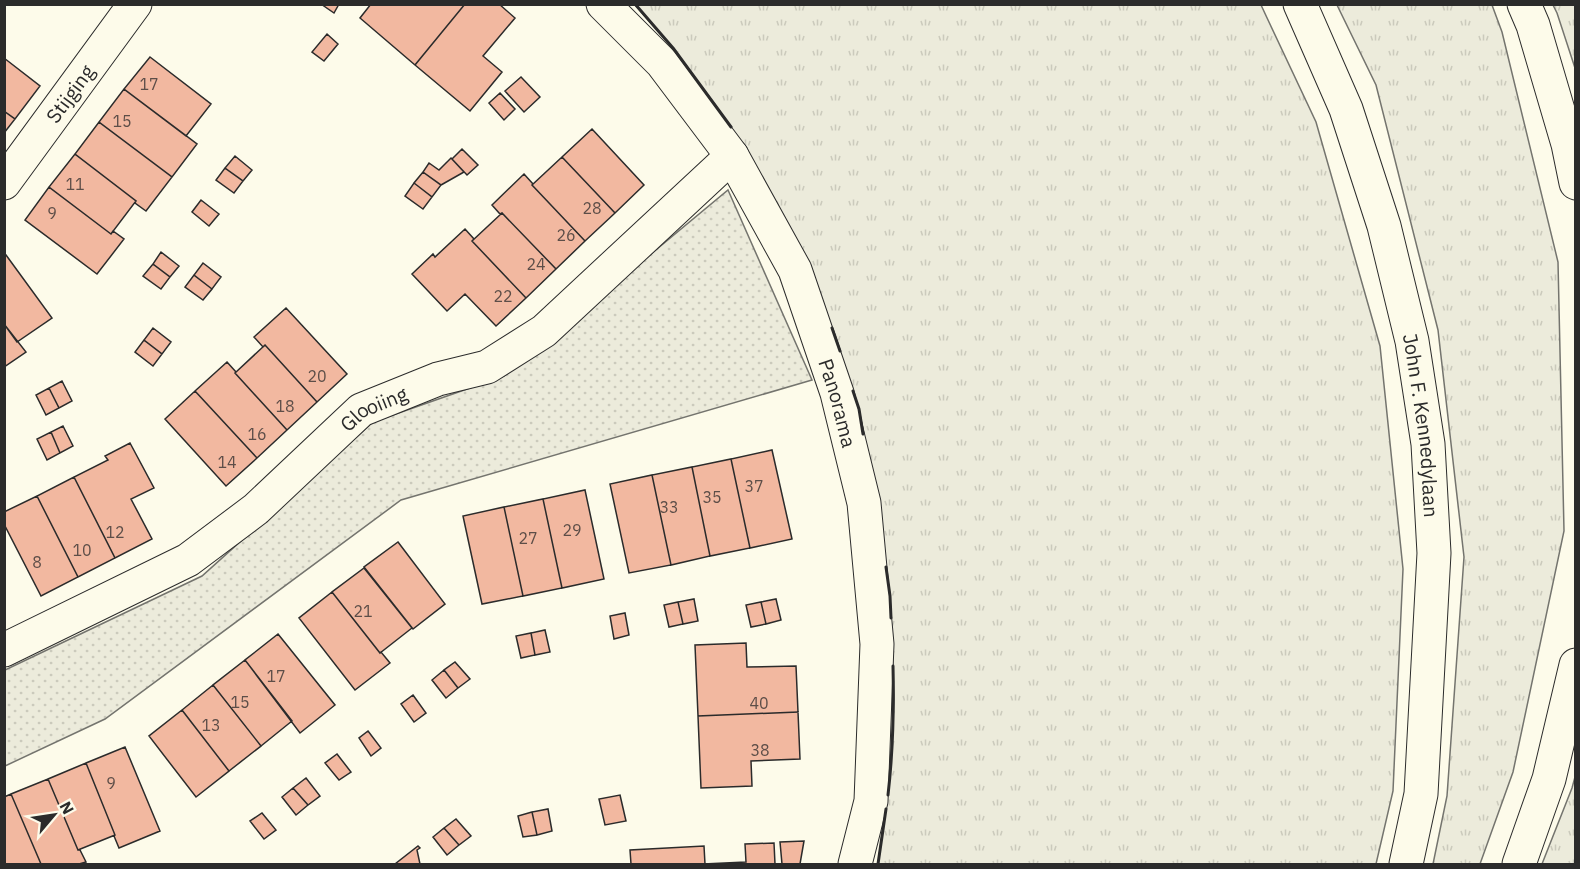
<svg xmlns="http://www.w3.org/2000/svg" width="1580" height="869" viewBox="0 0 1580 869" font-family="'IBM Plex Sans',sans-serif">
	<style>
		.grass { fill: url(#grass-tufts); stroke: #74746e; stroke-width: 1.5 }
		.park { fill: url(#park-dots); stroke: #74746e; stroke-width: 1.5 }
		.building { fill: #f2b8a0; stroke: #2b2b2b; stroke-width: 1.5 }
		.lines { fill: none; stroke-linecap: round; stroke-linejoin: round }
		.minor-casing { stroke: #2b2b2b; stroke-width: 35 }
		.trunk-casing { stroke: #2b2b2b; stroke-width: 35 }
		.motorway-casing { stroke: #2b2b2b; stroke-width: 35 }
		.minor { stroke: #fdfbea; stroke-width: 33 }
		.trunk { stroke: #fdfbea; stroke-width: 33 }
		.motorway { stroke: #fdfbea; stroke-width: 33 }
		.wall { stroke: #2b2b2b; stroke-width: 3 }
		.labels { text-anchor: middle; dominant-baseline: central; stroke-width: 4.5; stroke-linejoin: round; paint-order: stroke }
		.number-label { font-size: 16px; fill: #5d4e48 }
		.street-label { font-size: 20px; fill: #2b2b2b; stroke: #fdfbea }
	</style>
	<defs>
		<pattern id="grass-tufts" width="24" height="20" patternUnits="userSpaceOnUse" patternTransform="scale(1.5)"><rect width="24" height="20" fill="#ecebdb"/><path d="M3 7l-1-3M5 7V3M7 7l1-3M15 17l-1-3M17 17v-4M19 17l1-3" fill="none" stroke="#cbcabc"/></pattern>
		<pattern id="park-dots" width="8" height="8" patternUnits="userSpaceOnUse" patternTransform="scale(1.5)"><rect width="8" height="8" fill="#ecebdb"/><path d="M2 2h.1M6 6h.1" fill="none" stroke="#cbcabc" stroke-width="1.8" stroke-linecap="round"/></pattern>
	</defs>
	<rect width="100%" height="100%" fill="#fdfbea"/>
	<path class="grass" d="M 635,5 L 1261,5 L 1316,122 L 1380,346 L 1403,569 L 1393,791 L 1376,864 L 878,864 L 890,775 L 894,700 L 890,596 L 879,513 L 859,409 L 834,334 L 758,170 L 721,113 L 673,48 Z
		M 1337,5 L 1492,5 L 1502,32 L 1558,262 L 1564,531 L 1513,772 L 1480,864 L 1433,864 L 1447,796 L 1464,557 L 1438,330 L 1376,85 Z
		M 1553,5 L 1575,5 L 1575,68 L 1557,13 Z
		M 1575,777 L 1575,864 L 1542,864 L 1572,788 Z"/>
	<path class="park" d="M 728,190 L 812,380 L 401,500 L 105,719 L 5,766 L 5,670 L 202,576 L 373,422 L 504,376 Z"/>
	<path class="building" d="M 321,4 L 339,4 L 334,13 Z
		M 371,4 L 465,4 L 415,65 L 360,18 Z
		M 465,4 L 499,4 L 515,18 L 483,56 L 502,72 L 470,111 L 415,65 Z
		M 327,34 L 338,44 L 324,61 L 312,52 Z
		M 150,57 L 211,104 L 186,136 L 124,89 Z
		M 4,58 L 40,86 L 15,119 L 4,111 Z
		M 521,77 L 540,97 L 524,112 L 505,91 Z
		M 124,89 L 197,144 L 172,177 L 99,122 Z
		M 500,93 L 515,109 L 504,120 L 489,103 Z
		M 4,111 L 15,119 L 4,133 Z
		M 99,122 L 172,177 L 146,211 L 135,203 L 136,201 L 75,154 Z
		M 592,129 L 644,185 L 615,213 L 562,157 Z
		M 462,149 L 478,165 L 467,175 L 452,159 Z
		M 75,154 L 136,201 L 111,234 L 49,187 Z
		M 235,156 L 252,170 L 243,181 L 225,168 Z
		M 562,157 L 615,213 L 585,241 L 532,185 Z
		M 451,158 L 464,172 L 441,185 L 423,172 L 429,163 L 439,170 Z
		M 225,168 L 243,181 L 234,193 L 216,180 Z
		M 423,172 L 441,185 L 432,197 L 414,183 Z
		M 524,174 L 533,184 L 532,185 L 585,241 L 556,269 L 502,213 L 500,214 L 492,205 Z
		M 414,183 L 432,197 L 423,209 L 405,196 Z
		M 49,187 L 111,234 L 113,231 L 124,239 L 97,274 L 25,220 Z
		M 201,200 L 219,214 L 209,226 L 192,212 Z
		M 502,213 L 556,269 L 526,298 L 472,241 Z
		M 465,229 L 474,239 L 472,241 L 526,298 L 496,326 L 465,294 L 447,311 L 412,274 L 433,254 L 435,257 Z
		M 161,252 L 179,266 L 170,277 L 153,264 Z
		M 6,255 L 52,318 L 17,342 L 4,324 L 4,256 Z
		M 203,263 L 221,277 L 212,289 L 194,275 Z
		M 153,264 L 170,277 L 161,289 L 143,276 Z
		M 194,275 L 212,289 L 203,300 L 185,287 Z
		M 286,308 L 347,374 L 317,402 L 265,345 L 263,347 L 254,337 Z
		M 4,324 L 26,352 L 4,367 Z
		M 153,328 L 171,342 L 162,354 L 144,340 Z
		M 144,340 L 162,354 L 153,366 L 135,352 Z
		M 265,345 L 317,402 L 287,430 L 235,373 Z
		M 227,362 L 236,372 L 235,373 L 287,430 L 257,458 L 195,391 Z
		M 62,381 L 72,401 L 59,408 L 49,388 Z
		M 49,388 L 59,408 L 46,415 L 36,395 Z
		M 195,391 L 257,458 L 226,486 L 165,419 Z
		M 63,426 L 73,446 L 60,453 L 51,432 Z
		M 51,432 L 60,453 L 47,460 L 37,439 Z
		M 130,443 L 154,488 L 131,499 L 152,539 L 115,558 L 74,477 L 108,460 L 105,456 Z
		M 772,450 L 792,539 L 750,548 L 731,459 Z
		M 731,459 L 750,548 L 710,556 L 692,467 Z
		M 692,467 L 710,556 L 671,565 L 652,475 Z
		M 652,475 L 671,565 L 629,573 L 610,484 Z
		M 74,477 L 115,558 L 78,577 L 37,496 Z
		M 585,490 L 604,579 L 562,588 L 543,499 Z
		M 37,496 L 78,577 L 41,596 L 4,524 L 4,512 Z
		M 543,499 L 562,588 L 523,596 L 504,507 Z
		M 504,507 L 523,596 L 482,604 L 463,516 Z
		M 398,542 L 445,604 L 413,629 L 364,567 Z
		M 364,568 L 412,628 L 380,653 L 332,592 Z
		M 332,592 L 380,653 L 381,652 L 390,663 L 355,690 L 299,618 Z
		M 694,599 L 698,621 L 683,624 L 678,602 Z
		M 776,599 L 781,620 L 766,624 L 761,602 Z
		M 678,602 L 683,624 L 669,627 L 664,605 Z
		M 761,602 L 766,624 L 751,627 L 746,605 Z
		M 625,613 L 629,635 L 614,639 L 610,616 Z
		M 545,630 L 550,652 L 535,655 L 531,633 Z
		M 531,633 L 535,655 L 521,658 L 516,636 Z
		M 278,634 L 335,705 L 300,733 L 245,660 Z
		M 746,643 L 747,667 L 796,666 L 798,712 L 698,716 L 695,645 Z
		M 245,660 L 292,721 L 261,746 L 213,685 Z
		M 455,662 L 470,679 L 458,688 L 444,670 Z
		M 444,670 L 458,688 L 446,698 L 432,680 Z
		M 213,685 L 261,746 L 229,771 L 182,710 Z
		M 413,695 L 426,713 L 414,722 L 401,704 Z
		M 182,710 L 229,771 L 196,797 L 149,736 Z
		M 798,712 L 800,759 L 751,761 L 752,786 L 701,788 L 698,716 Z
		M 368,731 L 381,748 L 371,756 L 359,738 Z
		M 125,747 L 160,831 L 119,848 L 114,836 L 115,835 L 86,763 Z
		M 337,754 L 351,772 L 339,780 L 325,763 Z
		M 86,763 L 115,835 L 78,850 L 48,779 Z
		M 306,778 L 320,796 L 308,805 L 293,788 Z
		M 48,779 L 78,850 L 80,850 L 86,862 L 79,864 L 41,864 L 11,794 Z
		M 293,788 L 308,805 L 296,815 L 282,797 Z
		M 11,794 L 41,864 L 4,864 L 4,797 Z
		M 620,795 L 626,821 L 605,825 L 599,799 Z
		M 548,809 L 552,831 L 537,835 L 532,812 Z
		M 532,812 L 537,835 L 523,837 L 518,816 Z
		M 262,813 L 276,830 L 264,839 L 250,821 Z
		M 456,819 L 471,836 L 459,845 L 444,828 Z
		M 444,828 L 459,845 L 447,855 L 433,837 Z
		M 804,841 L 800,864 L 782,864 L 780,842 Z
		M 774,843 L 775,864 L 703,864 L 746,862 L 745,844 Z
		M 418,846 L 420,848 L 417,850 L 420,864 L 395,864 Z
		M 704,846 L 705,864 L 631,864 L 630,850 Z"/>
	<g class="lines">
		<g class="minor-casing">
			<g id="minor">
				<path id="s1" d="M 603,4 L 662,63 L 732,156 L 795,270 L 837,393 L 864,503 L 877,644 L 871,801 L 855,864"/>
				<path id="s2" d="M 4,183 L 135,4"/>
				<path id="s3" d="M 4,650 L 188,560 L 256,509 L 361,410 L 438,379 L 487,367 L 544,331 L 732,156"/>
			</g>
		</g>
		<g class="trunk-casing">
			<g id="trunk">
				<path id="s4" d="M 1300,4 L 1346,109 L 1384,226 L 1412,341 L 1428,444 L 1434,553 L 1421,794 L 1406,864"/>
			</g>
		</g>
		<g class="motorway-casing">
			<path id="motorway" d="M 1524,4 L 1533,25 L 1568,144 L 1576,183
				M 1519,864 L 1549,779 L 1576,665"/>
		</g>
		<use href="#minor" class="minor"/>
		<use href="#trunk" class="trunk"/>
		<use href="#motorway" class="motorway"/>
		<path class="wall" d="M 635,4 L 673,48 L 731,127
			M 832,328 L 840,351
			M 853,391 L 859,409 L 863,434
			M 886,567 L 890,596 L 891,618
			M 888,795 C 893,752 894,709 893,666
			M 878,864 L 886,809"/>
	</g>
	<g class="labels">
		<g class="number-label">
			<text x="149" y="84">17</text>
			<text x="122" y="121">15</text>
			<text x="75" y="184">11</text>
			<text x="592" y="208">28</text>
			<text x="52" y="213">9</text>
			<text x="566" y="235">26</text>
			<text x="536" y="264">24</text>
			<text x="503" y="296">22</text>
			<text x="317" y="376">20</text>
			<text x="285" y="406">18</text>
			<text x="257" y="434">16</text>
			<text x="227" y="462">14</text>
			<text x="754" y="486">37</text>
			<text x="712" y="497">35</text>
			<text x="669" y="507">33</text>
			<text x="572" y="530">29</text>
			<text x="115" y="532">12</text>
			<text x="528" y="538">27</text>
			<text x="82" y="550">10</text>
			<text x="37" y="562">8</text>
			<text x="363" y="611">21</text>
			<text x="276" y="676">17</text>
			<text x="240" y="702">15</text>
			<text x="759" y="703">40</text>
			<text x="211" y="725">13</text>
			<text x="760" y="750">38</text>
			<text x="111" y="783">9</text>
		</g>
		<g class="street-label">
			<text stroke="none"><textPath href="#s2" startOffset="111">Stijging</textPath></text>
			<text stroke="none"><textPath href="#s1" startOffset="470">Panorama</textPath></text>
			<text stroke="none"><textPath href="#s3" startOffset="446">Glooiing</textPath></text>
			<text stroke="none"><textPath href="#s4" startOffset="441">John F. Kennedylaan</textPath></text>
		</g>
	</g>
	<rect width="1580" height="869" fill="none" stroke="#2b2b2b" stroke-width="12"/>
	<g transform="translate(54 815) rotate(61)" stroke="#fdfbea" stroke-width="4.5" paint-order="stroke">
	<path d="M0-4.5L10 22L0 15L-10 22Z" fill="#2b2b2b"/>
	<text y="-9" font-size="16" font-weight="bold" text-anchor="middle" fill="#2b2b2b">N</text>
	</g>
</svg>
